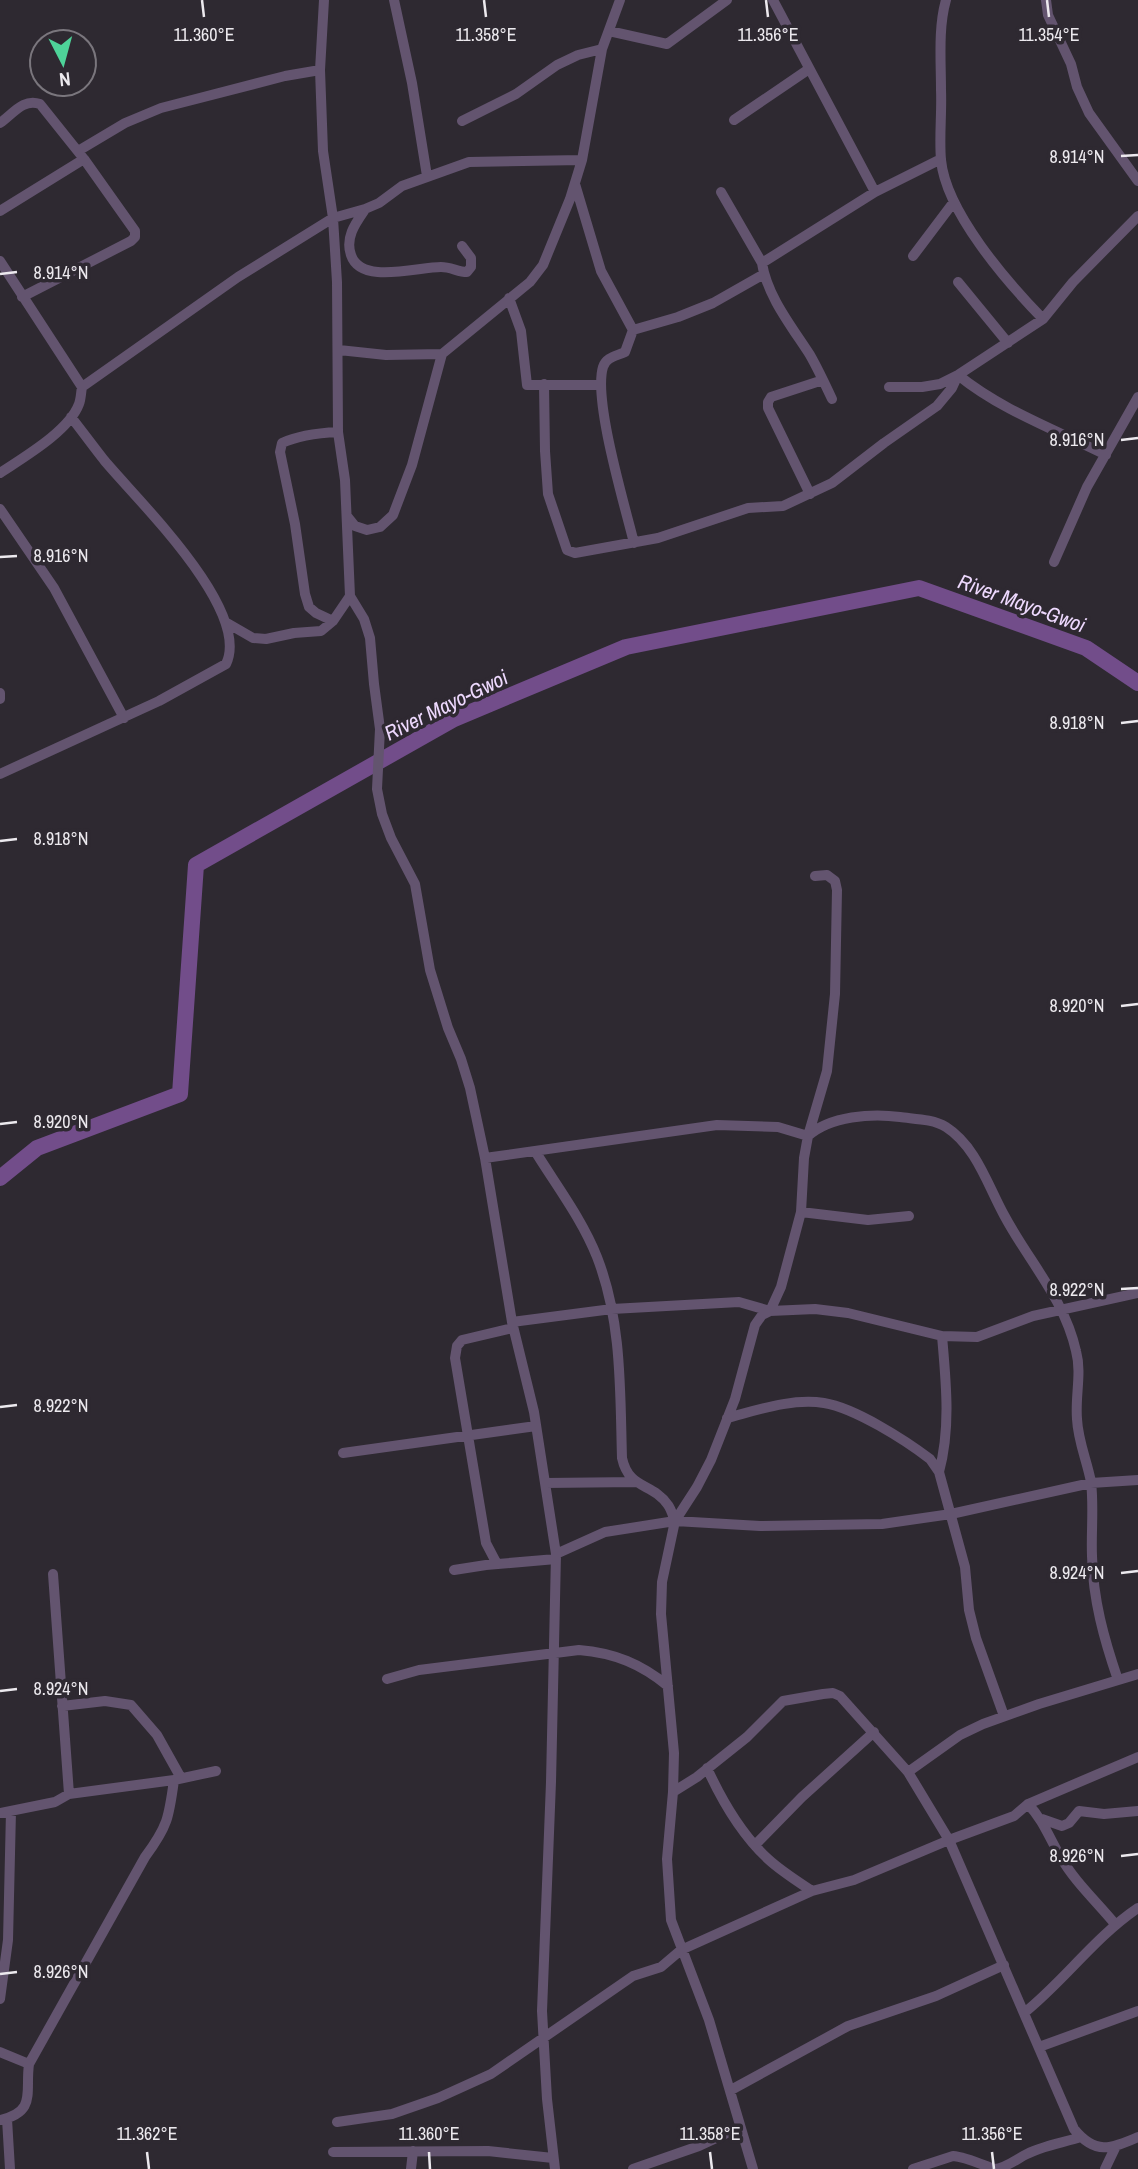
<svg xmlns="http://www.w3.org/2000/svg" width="1138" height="2169" viewBox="0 0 1138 2169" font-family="'Archivo Narrow',sans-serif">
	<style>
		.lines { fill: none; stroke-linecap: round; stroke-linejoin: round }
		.river { stroke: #724d8a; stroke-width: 16 }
		.minor { stroke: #63546f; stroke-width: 10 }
		.ticks { fill: none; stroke: #ece9ee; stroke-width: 2.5 }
		.labels { text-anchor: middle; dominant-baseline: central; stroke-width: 7; stroke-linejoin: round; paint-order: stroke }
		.water-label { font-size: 21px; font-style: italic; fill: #eed9fe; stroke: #2e2931 }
		.ticks-label { font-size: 18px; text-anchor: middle; fill: #ece9ee; stroke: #2e2931; stroke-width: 7; stroke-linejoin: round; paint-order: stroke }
	</style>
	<rect width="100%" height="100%" fill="#2e2931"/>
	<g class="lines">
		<path class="river" d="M 0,1178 L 37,1148 L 180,1094 L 196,865 L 454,719 L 626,647 L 919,588 L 1086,648 L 1138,683"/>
		<path class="minor" d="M 324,0 L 320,70 L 323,151 L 333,218 L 337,282 L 338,432 L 345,480 L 350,596 L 364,619 L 370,638 L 374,684 L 380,729 L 377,789 L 382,814 L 391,838 L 415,884 L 430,970 L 448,1028 L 461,1059 L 470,1088 L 485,1158 L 512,1322 L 534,1412 L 556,1554 L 551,1782 L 542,2011 L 547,2099 L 555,2169
			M 394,0 L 412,83 L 427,176
			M 773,0 L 875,192
			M 946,0 C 938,28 941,61 941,90 C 942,113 939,137 941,160 C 946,212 1007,282 1043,319
			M 1046,0 L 1048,15 L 1071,64 L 1077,87 L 1089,113 L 1138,181
			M 609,31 L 667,44 L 727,0
			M 734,120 L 809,69
			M 462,121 L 516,94 L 557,65 L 578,55 L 602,49
			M 0,123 C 13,114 23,98 40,104 L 84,159 L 135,231 L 135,237 L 131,241 L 22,297
			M 78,151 L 125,123 L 161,108 L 285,76 L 320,70
			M 575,184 L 601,271 L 633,330 L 625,352 C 617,356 606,357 603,367 C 593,400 625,506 634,543
			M 721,192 L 762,263 C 767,296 792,327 810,355 C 818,369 825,384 832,399
			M 0,211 L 84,159
			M 364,211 C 355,224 345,238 351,255 C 361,285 417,267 441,267 C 451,267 458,272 467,272 L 471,267 L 471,258 L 462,246
			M 913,256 L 953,203
			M 0,261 L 82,387
			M 762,263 L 875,192 L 941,159
			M 958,282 L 1008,343
			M 509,298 L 521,331 L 527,385 L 601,385
			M 633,330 L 678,317 L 713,303 L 764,274
			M 339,350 L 386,355 L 442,354
			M 958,375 C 1001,410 1056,430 1106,455
			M 544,384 L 545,451 L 548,494 L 567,550 L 575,553 L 658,538 L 748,508 L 783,506 L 832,483 L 884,443 L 937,406 L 952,388 L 958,375
			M 889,387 L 922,387 L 940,384 L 958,375 L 1043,319 L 1073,282 L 1138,216
			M 0,473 C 24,457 69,431 79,404 C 81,399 81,392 82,387 L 238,277 L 333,218 L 365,209 L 379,203 L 402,186 L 469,162 L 582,160
			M 810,494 L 768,408 L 768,402 L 771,397 L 823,380
			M 0,509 L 54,588 L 124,718
			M 347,516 L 355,526 L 367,530 L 380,527 L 393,515 L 412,465 L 442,354 L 530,282 L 543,265 L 570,199 L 582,160 L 602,49 L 620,0
			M 1054,562 L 1087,487 L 1138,397
			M 333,621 L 316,613 L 309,607 L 305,594 L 295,524 L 280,452 L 282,443 C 299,435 319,433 338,432
			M 227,623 L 253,638 L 266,639 L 294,633 L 321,631 L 333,621 L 350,596
			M 0,693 L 0,699
			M 0,774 L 159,701 L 226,664 C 252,610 137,500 104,460 C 93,446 82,431 71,417
			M 808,1136 C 830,1116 872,1113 900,1117 C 914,1119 933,1119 946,1127 C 976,1146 988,1186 1004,1215 C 1029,1262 1064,1298 1076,1351 C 1082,1373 1075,1396 1077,1419 C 1078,1441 1087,1461 1091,1482 C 1094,1506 1091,1532 1092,1556 C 1093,1600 1104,1639 1118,1680
			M 535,1151 C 556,1185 582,1219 597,1257 C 622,1321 620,1390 622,1458 C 629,1490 652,1482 668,1505 C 671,1509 673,1516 675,1521
			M 485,1158 L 717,1125 L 778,1127 L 808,1136
			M 801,1212 L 868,1220 L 909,1216
			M 512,1322 L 612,1309 L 739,1302 L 770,1311 L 815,1309 L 848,1313 L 942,1336 L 977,1337 L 1033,1316 L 1138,1293
			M 727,1418 C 758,1410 792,1398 824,1403 C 855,1408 905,1440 930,1459 L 939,1472 L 965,1567 L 969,1610 L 976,1638 L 1004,1716
			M 343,1453 L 536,1426
			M 939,1472 C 951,1428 946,1382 942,1336
			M 545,1483 L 637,1482
			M 556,1554 L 605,1532 L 675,1521 L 760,1526 L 882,1524 L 951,1514 L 1091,1483 L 1138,1480
			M 497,1564 L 486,1543 L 455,1358 L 457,1346 L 462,1340 L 513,1328
			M 454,1570 L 486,1565 L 556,1559
			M 53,1574 L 69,1794
			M 387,1679 L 419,1670 L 579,1650 C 615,1653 641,1664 668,1686
			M 62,1706 L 105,1701 L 131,1705 L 157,1735 L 181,1778
			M 707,1768 C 722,1801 741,1834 768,1859 C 781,1871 797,1881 812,1891
			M 908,1772 L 960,1735 L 983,1724 L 1039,1704 L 1138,1674
			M 673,1792 L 697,1777 L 747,1737 L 783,1701 L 823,1694 L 833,1693 L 840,1696 L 908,1772 L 949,1840 L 1074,2129 C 1095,2155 1111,2149 1138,2137
			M 1028,1804 C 1043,1820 1049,1837 1060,1856 C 1074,1881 1097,1902 1115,1924
			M 0,1813 L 55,1802 L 69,1794 L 174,1780
			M 1042,1819 L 1062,1826 L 1069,1823 L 1079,1811 L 1104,1814 L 1138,1811
			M 755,1845 L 802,1797 L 874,1732
			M 0,1999 L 8,1940 L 11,1811
			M 1024,2013 C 1064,1981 1095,1937 1138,1908
			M 1039,2047 L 1138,2011
			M 0,2052 L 29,2064
			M 731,2090 L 848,2026 L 936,1996 L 1004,1965
			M 7,2119 L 10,2169
			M 0,2120 C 37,2112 25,2092 29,2064 L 145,1857 C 168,1826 169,1817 174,1780 L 216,1771
			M 337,2122 L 392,2114 L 438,2098 L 491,2074 L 633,1976 L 661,1967 L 681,1950 L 812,1891 L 854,1880 L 949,1840 L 1014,1816 L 1028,1804 L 1138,1757
			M 333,2152 L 488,2151 L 553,2158
			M 411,2169 L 413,2151
			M 633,2169 L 699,2146 L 740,2127
			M 753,2169 L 709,2020 L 671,1920 L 667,1859 L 673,1792 L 674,1753 L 661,1614 L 662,1582 L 675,1521 L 697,1487 L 711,1460 L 735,1399 L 755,1325 L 762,1315 L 770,1311 L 781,1287 L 801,1212 L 804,1158 L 808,1136 L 827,1071 L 835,994 L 837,890 L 835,881 L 827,875 L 815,876
			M 913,2169 L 953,2156 C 966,2157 983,2165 994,2169 C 1003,2169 1016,2160 1023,2156 C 1040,2146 1062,2143 1081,2137
			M 1105,2169 L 1115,2148"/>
	</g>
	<path class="ticks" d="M 202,0 L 204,17M 484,0 L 486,17M 766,0 L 768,17M 1047,0 L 1049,17M 1121,156 L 1138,155M 0,274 L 17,272M 1121,440 L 1138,438M 0,557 L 17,556M 1121,723 L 1138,721M 0,841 L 17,839M 1121,1006 L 1138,1004M 0,1124 L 17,1122M 1121,1289 L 1138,1288M 0,1407 L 17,1405M 1121,1573 L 1138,1571M 0,1691 L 17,1689M 1121,1856 L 1138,1854M 0,1974 L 17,1972M 147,2152 L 149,2169M 429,2152 L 430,2169M 710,2152 L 712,2169M 992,2152 L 994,2169"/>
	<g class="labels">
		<g class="water-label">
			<text transform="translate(1022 603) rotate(20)">River Mayo-Gwoi</text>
			<text transform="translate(446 705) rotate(-26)">River Mayo-Gwoi</text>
		</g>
	</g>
	<g class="ticks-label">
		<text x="204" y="41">11.360°E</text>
		<text x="486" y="41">11.358°E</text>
		<text x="768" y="41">11.356°E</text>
		<text x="1049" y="41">11.354°E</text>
		<text x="1077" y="163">8.914°N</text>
		<text x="61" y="279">8.914°N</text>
		<text x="1077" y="446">8.916°N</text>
		<text x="61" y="562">8.916°N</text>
		<text x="1077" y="729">8.918°N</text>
		<text x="61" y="845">8.918°N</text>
		<text x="1077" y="1012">8.920°N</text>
		<text x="61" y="1128">8.920°N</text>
		<text x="1077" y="1296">8.922°N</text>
		<text x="61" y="1412">8.922°N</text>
		<text x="1077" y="1579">8.924°N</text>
		<text x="61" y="1695">8.924°N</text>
		<text x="1077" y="1862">8.926°N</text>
		<text x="61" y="1978">8.926°N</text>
		<text x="147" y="2140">11.362°E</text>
		<text x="429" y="2140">11.360°E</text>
		<text x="710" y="2140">11.358°E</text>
		<text x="992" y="2140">11.356°E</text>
	</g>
	<g transform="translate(63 63) rotate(174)"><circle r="33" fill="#2e2931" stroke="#7a767d" stroke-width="2"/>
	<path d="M0-5L12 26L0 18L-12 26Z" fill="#4ed399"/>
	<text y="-10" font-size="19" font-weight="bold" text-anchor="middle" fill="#ece9ee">N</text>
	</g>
</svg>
